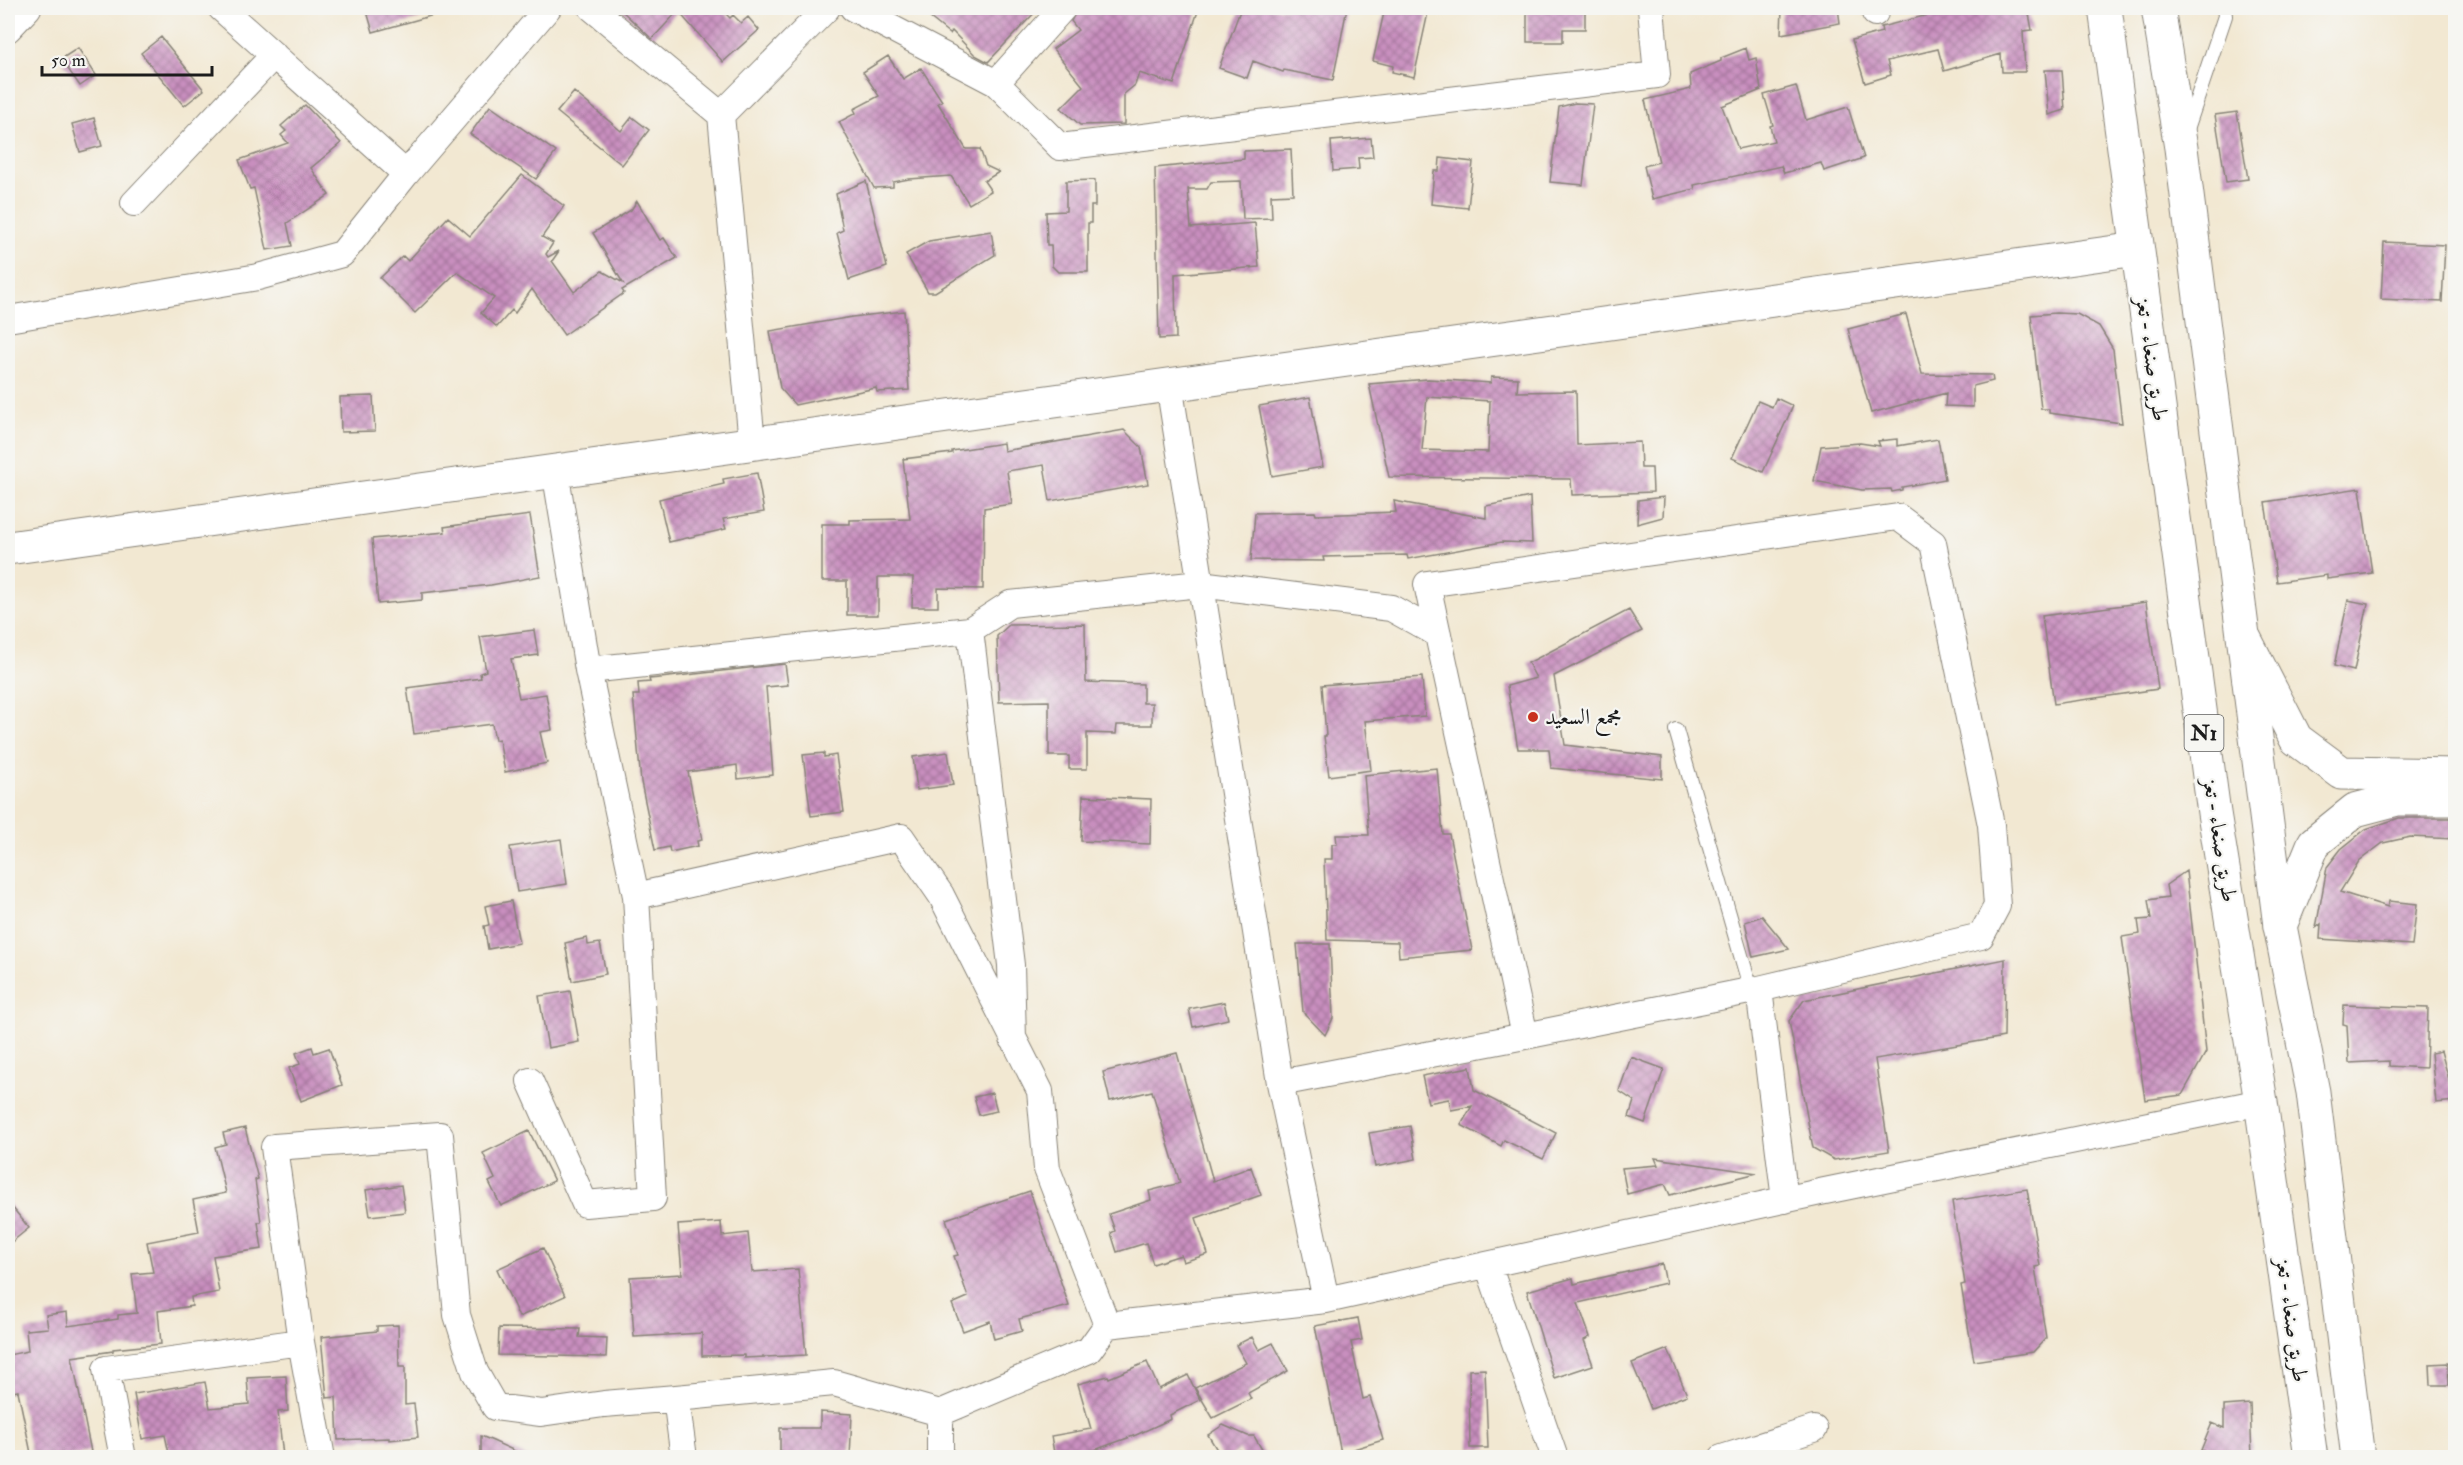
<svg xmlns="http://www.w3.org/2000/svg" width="2463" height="1465" viewBox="0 0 2463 1465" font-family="'IM FELL Double Pica',Amiri,serif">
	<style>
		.building { fill: url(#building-cross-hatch); fill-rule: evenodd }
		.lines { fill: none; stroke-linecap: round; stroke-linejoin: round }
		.service-casing { stroke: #878277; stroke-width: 16 }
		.minor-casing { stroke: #878277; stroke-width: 28 }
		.tertiary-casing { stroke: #878277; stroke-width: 35 }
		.secondary-casing { stroke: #878277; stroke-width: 35 }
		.trunk-casing { stroke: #878277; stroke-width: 35 }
		.service { stroke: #fff; stroke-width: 14 }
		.minor { stroke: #fff; stroke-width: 26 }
		.tertiary { stroke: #fff; stroke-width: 33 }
		.secondary { stroke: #fff; stroke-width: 33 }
		.trunk { stroke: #fff; stroke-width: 33 }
		.poi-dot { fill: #c8321e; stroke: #f6f6f2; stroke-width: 2 }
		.labels { text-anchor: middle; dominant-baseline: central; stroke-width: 4.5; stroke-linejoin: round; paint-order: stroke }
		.shield { fill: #f6f6f2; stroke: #5d5d5c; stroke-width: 1.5 }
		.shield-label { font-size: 21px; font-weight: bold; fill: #1c1c1c }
		.street-label { font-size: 22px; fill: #1c1c1c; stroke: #f6f6f2 }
		.poi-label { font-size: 22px; fill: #1c1c1c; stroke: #f6f6f2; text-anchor: start }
	</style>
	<defs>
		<pattern id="building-cross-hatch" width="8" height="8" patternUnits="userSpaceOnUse" patternTransform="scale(1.5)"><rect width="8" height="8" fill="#c98fbf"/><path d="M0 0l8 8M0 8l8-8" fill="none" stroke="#a2749a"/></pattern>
	</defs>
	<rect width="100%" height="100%" fill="#f6f6f2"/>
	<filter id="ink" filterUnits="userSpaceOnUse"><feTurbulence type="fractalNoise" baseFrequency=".0167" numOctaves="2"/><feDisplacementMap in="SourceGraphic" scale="12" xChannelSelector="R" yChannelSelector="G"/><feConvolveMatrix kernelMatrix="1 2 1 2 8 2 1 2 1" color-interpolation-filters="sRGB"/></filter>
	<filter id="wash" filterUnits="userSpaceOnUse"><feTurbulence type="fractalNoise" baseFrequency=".008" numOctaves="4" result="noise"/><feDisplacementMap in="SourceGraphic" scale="24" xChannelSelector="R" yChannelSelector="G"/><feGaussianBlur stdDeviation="1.35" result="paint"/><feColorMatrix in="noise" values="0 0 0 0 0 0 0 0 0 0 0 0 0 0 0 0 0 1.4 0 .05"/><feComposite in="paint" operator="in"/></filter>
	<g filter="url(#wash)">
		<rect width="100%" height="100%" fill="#f2e8d2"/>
		<g id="blocks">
			<path class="building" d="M 366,8 L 440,8 L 441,13 L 373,32 Z
				M 619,8 L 720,8 L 730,18 L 733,15 L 741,23 L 748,17 L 759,30 L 723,62 L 678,11 L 652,39 Z
				M 918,8 L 1039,8 L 988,62 L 975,55 L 952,31 L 950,34 Z
				M 1078,8 L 1199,8 L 1174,84 L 1139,73 L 1135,85 L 1124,94 L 1124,124 L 1080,125 L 1061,108 L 1083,86 L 1053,49 L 1078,30 L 1071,21 Z
				M 1241,8 L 1347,8 L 1333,80 L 1284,70 L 1283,72 L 1253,61 L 1247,78 L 1219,68 Z
				M 1385,8 L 1429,8 L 1414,77 L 1392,72 L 1393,66 L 1373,61 Z
				M 1527,8 L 1585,8 L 1585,29 L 1563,29 L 1563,42 L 1527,42 Z
				M 1782,8 L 1838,8 L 1840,23 L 1781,34 Z
				M 1926,8 L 2028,8 L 2032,30 L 2023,31 L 2025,72 L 2002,72 L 2001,54 L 1944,71 L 1938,49 L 1887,61 L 1891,75 L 1865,83 L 1852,40 L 1882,32 L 1881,27 L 1928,15 Z
				M 161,37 L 204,90 L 184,106 L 141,53 Z
				M 78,48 L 96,75 L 80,86 L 61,59 Z
				M 1746,48 L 1749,60 L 1756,58 L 1761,90 L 1722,106 L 1738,149 L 1774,141 L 1770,126 L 1773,125 L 1764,95 L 1796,86 L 1806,120 L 1848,107 L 1864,158 L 1824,171 L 1821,163 L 1784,173 L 1781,166 L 1694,185 L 1695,189 L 1652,199 L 1644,166 L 1659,162 L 1645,100 L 1691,89 L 1690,74 L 1721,61 L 1721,58 Z
				M 888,56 L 903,79 L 921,68 L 942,101 L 938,103 L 966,149 L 980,149 L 986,166 L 999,172 L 984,181 L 991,191 L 969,204 L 951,176 L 909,179 L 893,182 L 893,187 L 874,188 L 839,122 L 856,113 L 854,109 L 879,96 L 863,72 Z
				M 2045,70 L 2062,70 L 2065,110 L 2049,115 Z
				M 574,92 L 621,131 L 632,117 L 649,130 L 622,165 L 557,112 Z
				M 1575,103 L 1593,104 L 1583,185 L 1550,182 L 1559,107 Z
				M 305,105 L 341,143 L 311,168 L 329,195 L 287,223 L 292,246 L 267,250 L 254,188 L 250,189 L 239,160 L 288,143 L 281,135 L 286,131 L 281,126 Z
				M 490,106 L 556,152 L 536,179 L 470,134 Z
				M 2237,112 L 2248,179 L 2226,182 L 2215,115 Z
				M 94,118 L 102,146 L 80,152 L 72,124 Z
				M 1371,138 L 1373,157 L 1358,158 L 1359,169 L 1333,171 L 1331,141 Z
				M 1291,149 L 1293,194 L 1271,195 L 1272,218 L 1243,219 L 1241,181 L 1211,182 L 1207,189 L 1188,189 L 1191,228 L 1255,223 L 1259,267 L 1175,274 L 1176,338 L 1159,339 L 1155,168 L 1244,159 L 1244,151 Z
				M 1440,158 L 1473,162 L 1468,208 L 1431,204 L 1434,171 L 1439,171 Z
				M 522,175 L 564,206 L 542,237 L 553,243 L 546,254 L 548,257 L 559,251 L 552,261 L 574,292 L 602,271 L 623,283 L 593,233 L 631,210 L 637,201 L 660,240 L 664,238 L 677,258 L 622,290 L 624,293 L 564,335 L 532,289 L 515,313 L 512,310 L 497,327 L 481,313 L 494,298 L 457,272 L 415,313 L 380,278 L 403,256 L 408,261 L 448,217 L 470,236 Z
				M 1095,180 L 1095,206 L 1091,206 L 1091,223 L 1088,223 L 1088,272 L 1058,272 L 1052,266 L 1051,245 L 1047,245 L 1046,212 L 1066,211 L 1066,181 Z
				M 866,181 L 887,267 L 849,280 L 837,233 L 843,230 L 836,194 Z
				M 991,231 L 995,255 L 935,292 L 928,292 L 906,254 L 929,241 Z
				M 2384,242 L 2445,245 L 2442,302 L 2381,299 Z
				M 904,311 L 909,390 L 877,392 L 876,388 L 795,405 L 780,388 L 770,331 L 852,317 Z
				M 2056,313 L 2077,314 L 2099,326 L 2113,349 L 2122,423 L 2049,413 L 2049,409 L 2041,409 L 2031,315 Z
				M 1906,314 L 1922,374 L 1992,375 L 1993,381 L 1973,386 L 1973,407 L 1945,406 L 1946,393 L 1871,413 L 1848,329 Z
				M 1491,377 L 1518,378 L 1517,392 L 1576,391 L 1577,445 L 1640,442 L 1641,468 L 1652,468 L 1653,492 L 1572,495 L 1571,479 L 1389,477 L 1369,384 L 1428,379 L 1491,383 ZM 1427,397 L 1490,401 L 1488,452 L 1422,450 Z
				M 373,396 L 375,431 L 341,432 L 340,397 Z
				M 1310,397 L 1323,467 L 1272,476 L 1259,406 Z
				M 1776,398 L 1793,406 L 1763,472 L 1732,458 L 1758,401 L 1772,407 Z
				M 1124,430 L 1141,447 L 1148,484 L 1050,501 L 1044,465 L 1007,471 L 1012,504 L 984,508 L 983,589 L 938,588 L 938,607 L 912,607 L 913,577 L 878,577 L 878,615 L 847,615 L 847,581 L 822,581 L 822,524 L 850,524 L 850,520 L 910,519 L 903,459 L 952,453 L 952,451 L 1003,443 L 1004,451 Z
				M 1897,439 L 1897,446 L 1938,439 L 1945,479 L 1902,487 L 1902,490 L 1892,492 L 1891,489 L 1862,490 L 1814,481 L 1821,446 L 1860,443 L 1880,446 L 1878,441 Z
				M 757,473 L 764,512 L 723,519 L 726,529 L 669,542 L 659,499 L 724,484 L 723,479 Z
				M 2360,488 L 2372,573 L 2327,579 L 2327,575 L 2277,582 L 2265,502 Z
				M 1530,497 L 1532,543 L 1502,542 L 1408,559 L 1407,555 L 1323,557 L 1324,561 L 1251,560 L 1255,513 L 1315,512 L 1316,515 L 1396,512 L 1394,501 L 1486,518 L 1486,506 Z
				M 1664,497 L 1663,517 L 1637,524 L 1638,500 Z
				M 530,515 L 540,576 L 491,585 L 422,593 L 422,600 L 378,604 L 372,539 L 445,532 L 444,527 Z
				M 2348,600 L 2368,604 L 2354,671 L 2334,666 Z
				M 2146,602 L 2158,689 L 2054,704 L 2042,616 Z
				M 1629,610 L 1642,631 L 1554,676 L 1565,745 L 1662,757 L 1662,779 L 1551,768 L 1549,749 L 1518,749 L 1507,686 L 1536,678 L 1528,663 Z
				M 1085,624 L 1086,682 L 1143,684 L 1143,703 L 1152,703 L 1152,725 L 1117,725 L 1116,734 L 1087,733 L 1087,769 L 1069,769 L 1069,756 L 1049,756 L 1049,701 L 999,702 L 997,636 L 1009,625 Z
				M 534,630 L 538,655 L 511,659 L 519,698 L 546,694 L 552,730 L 540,732 L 547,763 L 505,772 L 499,739 L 495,740 L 492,724 L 414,734 L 407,688 L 481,678 L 480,673 L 486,671 L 480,637 Z
				M 785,664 L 788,685 L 766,687 L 773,775 L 738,779 L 737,765 L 688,772 L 702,840 L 697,841 L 698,846 L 670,852 L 669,847 L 655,850 L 641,782 L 633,695 L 639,695 L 638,683 L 650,682 L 649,679 L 660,678 Z
				M 1422,677 L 1425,716 L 1365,721 L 1371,770 L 1329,776 L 1324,736 L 1326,736 L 1322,685 Z
				M 948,752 L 953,785 L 917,790 L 913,757 Z
				M 824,753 L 824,757 L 836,755 L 844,812 L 811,816 L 803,755 Z
				M 1437,768 L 1443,834 L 1449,834 L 1472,950 L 1399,957 L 1398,942 L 1327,940 L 1324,859 L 1332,859 L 1332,844 L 1337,844 L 1336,835 L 1369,835 L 1364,775 Z
				M 1083,796 L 1151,799 L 1150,844 L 1081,841 Z
				M 2399,818 L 2456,818 L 2456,839 L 2410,837 L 2383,843 L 2359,861 L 2340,892 L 2388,907 L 2389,901 L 2417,904 L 2412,945 L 2320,939 L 2321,924 L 2316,928 L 2327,867 L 2341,849 L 2366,829 Z
				M 561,839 L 567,884 L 517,892 L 510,847 Z
				M 2186,871 L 2206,1052 L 2182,1095 L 2145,1100 L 2122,937 L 2140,934 L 2138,920 L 2151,919 L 2148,900 L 2168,897 L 2166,885 Z
				M 511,901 L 519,943 L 488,949 L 484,926 L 489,925 L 485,906 Z
				M 1762,916 L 1789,949 L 1753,957 L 1745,922 Z
				M 587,938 L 588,945 L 600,943 L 606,974 L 572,981 L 565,943 Z
				M 1297,944 L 1330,944 L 1333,1018 L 1325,1035 L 1303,1012 Z
				M 2005,959 L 2004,1037 L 1875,1059 L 1889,1151 L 1834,1160 L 1813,1148 L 1789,1021 L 1804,1000 Z
				M 570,991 L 579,1042 L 548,1048 L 539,996 Z
				M 1224,1002 L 1228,1019 L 1193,1027 L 1189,1009 Z
				M 2344,1005 L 2428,1008 L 2426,1068 L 2389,1066 L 2389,1061 L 2349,1063 L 2347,1025 L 2343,1024 Z
				M 312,1047 L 314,1053 L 329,1048 L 342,1085 L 301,1101 L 289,1068 L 300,1064 L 296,1053 Z
				M 2441,1051 L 2455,1101 L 2436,1103 L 2431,1053 Z
				M 1177,1053 L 1213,1181 L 1251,1167 L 1261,1195 L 1196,1218 L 1208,1254 L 1183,1262 L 1181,1255 L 1153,1264 L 1146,1243 L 1117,1252 L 1111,1233 L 1115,1231 L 1109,1214 L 1151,1200 L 1149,1191 L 1180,1183 L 1152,1091 L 1110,1101 L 1103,1072 Z
				M 1631,1057 L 1664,1069 L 1645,1123 L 1629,1117 L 1634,1101 L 1619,1091 Z
				M 1470,1067 L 1474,1090 L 1556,1133 L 1543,1159 L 1504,1140 L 1501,1146 L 1461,1125 L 1472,1106 L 1451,1110 L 1449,1099 L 1428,1103 L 1422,1076 Z
				M 992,1093 L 997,1111 L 979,1115 L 974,1097 Z
				M 1410,1126 L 1416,1159 L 1375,1167 L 1369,1133 Z
				M 245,1128 L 258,1179 L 255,1180 L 261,1222 L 258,1222 L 262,1249 L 213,1256 L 219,1292 L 191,1297 L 192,1306 L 158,1311 L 161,1344 L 113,1349 L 113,1351 L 72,1357 L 91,1452 L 67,1458 L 32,1458 L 18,1391 L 8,1393 L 8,1355 L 28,1351 L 26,1330 L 48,1328 L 46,1315 L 67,1312 L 68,1326 L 118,1319 L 118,1315 L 137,1313 L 132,1274 L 153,1272 L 147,1242 L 199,1232 L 193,1200 L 226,1193 L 215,1147 L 226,1144 L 223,1133 Z
				M 529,1131 L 554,1181 L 501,1206 L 489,1182 L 495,1179 L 483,1153 Z
				M 1655,1158 L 1757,1173 L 1670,1195 L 1665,1184 L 1627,1194 L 1622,1168 L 1658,1165 Z
				M 401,1185 L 405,1212 L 370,1216 L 366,1190 Z
				M 2027,1189 L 2040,1266 L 2035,1267 L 2046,1338 L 2033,1352 L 1974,1361 L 1961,1285 L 1965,1284 L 1952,1201 Z
				M 1030,1191 L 1069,1306 L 1019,1319 L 1022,1331 L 994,1339 L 990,1321 L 963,1331 L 952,1304 L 968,1297 L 954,1256 L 958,1255 L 946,1219 Z
				M 8,1202 L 29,1228 L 8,1245 Z
				M 721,1222 L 722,1236 L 748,1233 L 752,1272 L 798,1269 L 806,1355 L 744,1358 L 744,1355 L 702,1356 L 702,1333 L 634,1337 L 630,1277 L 682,1274 L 678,1225 Z
				M 543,1248 L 565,1296 L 519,1317 L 497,1269 Z
				M 1662,1264 L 1666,1283 L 1578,1303 L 1590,1337 L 1584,1340 L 1593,1365 L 1554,1378 L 1527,1291 L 1573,1278 L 1574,1284 Z
				M 1358,1318 L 1362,1340 L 1351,1342 L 1363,1399 L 1370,1397 L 1383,1440 L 1341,1453 L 1315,1326 Z
				M 398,1325 L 399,1367 L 405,1367 L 405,1405 L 414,1404 L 418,1437 L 389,1440 L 389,1438 L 338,1440 L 336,1397 L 327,1398 L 321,1337 L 377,1331 L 377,1326 Z
				M 499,1328 L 580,1329 L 579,1337 L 607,1338 L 606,1357 L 498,1355 Z
				M 1252,1337 L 1259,1350 L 1273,1343 L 1288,1371 L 1248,1393 L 1251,1399 L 1213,1418 L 1195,1388 L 1246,1363 L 1236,1345 Z
				M 1668,1349 L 1687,1395 L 1651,1409 L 1632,1363 Z
				M 1147,1362 L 1159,1389 L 1188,1375 L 1200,1400 L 1170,1415 L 1171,1419 L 1136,1435 L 1086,1453 L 1087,1458 L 1055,1458 L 1051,1436 L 1091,1429 L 1078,1384 L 1108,1376 L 1109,1378 Z
				M 2448,1363 L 2449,1385 L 2431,1385 L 2430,1364 Z
				M 1485,1369 L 1488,1448 L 1470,1448 L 1469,1370 Z
				M 286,1376 L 288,1411 L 278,1412 L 283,1456 L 170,1458 L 165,1435 L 142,1439 L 134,1394 L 205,1382 L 210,1408 L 249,1404 L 247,1378 Z
				M 2250,1404 L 2252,1458 L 2219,1458 L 2201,1450 L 2212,1423 L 2224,1428 L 2224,1406 Z
				M 820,1412 L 852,1414 L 850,1458 L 780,1458 L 780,1428 L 820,1428 Z
				M 1223,1425 L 1248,1436 L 1254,1436 L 1267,1458 L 1244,1458 L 1240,1450 L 1228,1458 L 1222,1458 L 1208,1435 Z
				M 481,1436 L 493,1441 L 530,1458 L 481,1458 Z"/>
		</g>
	</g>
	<g filter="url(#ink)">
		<use href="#blocks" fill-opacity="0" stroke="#878277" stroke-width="1.5"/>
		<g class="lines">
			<g class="service-casing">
				<path id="service" d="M 2186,132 L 2225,16 L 2224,8
					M 1676,730 L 1751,990"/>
			</g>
			<g class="minor-casing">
				<path id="minor" d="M 221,8 L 406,174
					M 592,8 L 721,115 L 827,8
					M 853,8 L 996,83 L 1063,8
					M 1874,8 L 1875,13
					M 8,29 L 28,8
					M 996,83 L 1060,147 L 1657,75 L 1651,8
					M 721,115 L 752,443
					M 134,203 L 274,55
					M 8,319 L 258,277 L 342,254 L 406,174 L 548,8
					M 1169,384 L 1280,1083
					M 588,670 L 970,630
					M 636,896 L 901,837 L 941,895 L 1040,1091 L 1047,1169 L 1107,1325
					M 1759,989 L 1525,1036 L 1427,584 L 1898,517 L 1933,543 L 1991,825 L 1997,906 L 1981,936 L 1759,989 L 1785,1200
					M 1013,1039 L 1011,965 L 970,630 L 1010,604 L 1200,584 L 1391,608 L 1438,634
					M 530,1081 L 585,1204 L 653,1198 L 636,896 L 588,670 L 555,470
					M 1488,1265 L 1555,1458
					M 1326,1300 L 1280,1083 L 1525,1036
					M 123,1458 L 106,1369 L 301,1342
					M 322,1458 L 301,1342 L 274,1147 L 440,1135 L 457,1315 L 475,1372 L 495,1407 L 541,1413 L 604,1404 L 676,1398
					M 684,1458 L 676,1398 L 834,1383 L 940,1413
					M 940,1458 L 940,1413 L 1089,1350 L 1107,1325 L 1326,1300 L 1820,1192 L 2261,1102
					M 1722,1458 L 1814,1429"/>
			</g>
			<g class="tertiary-casing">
				<path id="tertiary" d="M 8,548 L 2137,249"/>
			</g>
			<g class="secondary-casing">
				<path id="secondary" d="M 2245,639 L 2296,739 L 2342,773 L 2456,775
					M 2280,926 L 2314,843 L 2355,810 L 2397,799 L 2456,799"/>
			</g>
			<g class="trunk-casing">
				<path id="trunk" d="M 2105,8 L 2214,813 L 2261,1102 L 2311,1458
					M 2158,8 L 2181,148 L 2280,926 L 2313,1092 L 2358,1458"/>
			</g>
			<use href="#service" class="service"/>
			<use href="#minor" class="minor"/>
			<use href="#tertiary" class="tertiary"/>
			<use href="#secondary" class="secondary"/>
			<use href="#trunk" class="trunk"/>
		</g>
	</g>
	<circle class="poi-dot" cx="1533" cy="717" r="6"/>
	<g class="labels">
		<rect class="shield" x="2184.5" y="715" width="39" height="36" rx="4.5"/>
		<g class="shield-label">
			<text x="2204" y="733">N1</text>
		</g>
		<g class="street-label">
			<text transform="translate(2152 359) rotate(82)">طريق صنعاء - تعز</text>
			<text transform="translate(2220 840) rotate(81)">طريق صنعاء - تعز</text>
			<text transform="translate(2292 1320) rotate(82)">طريق صنعاء - تعز</text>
		</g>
		<g class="poi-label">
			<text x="1545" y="717">مجمع السعيد</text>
		</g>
	</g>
	<rect width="2463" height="1465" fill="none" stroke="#f6f6f2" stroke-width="30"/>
	<path d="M42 66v9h170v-9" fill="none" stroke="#1c1c1c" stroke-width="3"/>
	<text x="51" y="66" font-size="18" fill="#1c1c1c" stroke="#f6f6f2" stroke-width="4.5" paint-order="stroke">50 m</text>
</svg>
